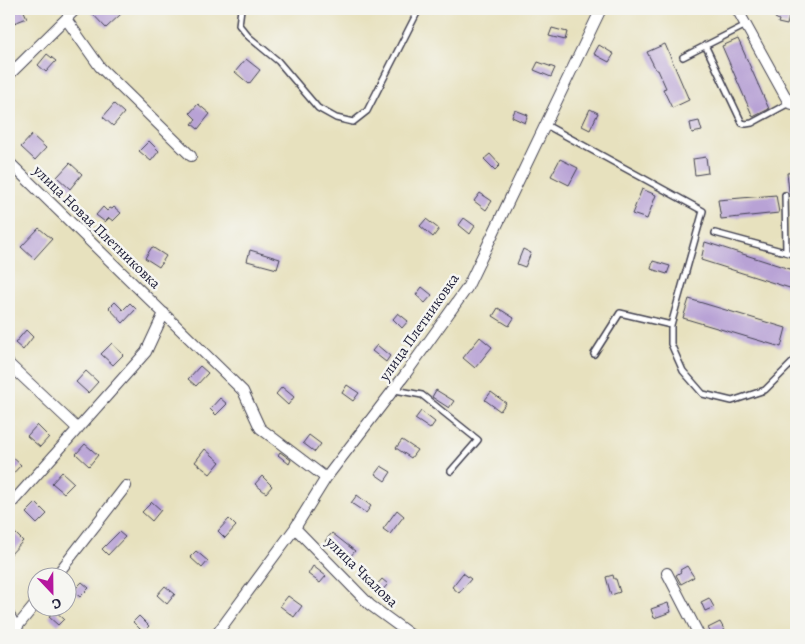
<svg xmlns="http://www.w3.org/2000/svg" width="805" height="644" viewBox="0 0 805 644" font-family="Alegreya,serif">
	<style>
		.building { fill: #b8a2d5 }
		.lines { fill: none; stroke-linecap: round; stroke-linejoin: round }
		.lane-casing { stroke: #403f4f; stroke-width: 8 }
		.street-casing { stroke: #403f4f; stroke-width: 12 }
		.lane { stroke: #fff; stroke-width: 5 }
		.street { stroke: #fff; stroke-width: 10 }
		.labels { text-anchor: middle; dominant-baseline: central; stroke-width: 5; stroke-linejoin: round; paint-order: stroke }
		.street-label { font-size: 15px; fill: #22223b; stroke: #f6f6f2 }
	</style>
	<rect width="100%" height="100%" fill="#f6f6f2"/>
	<filter id="ink" filterUnits="userSpaceOnUse"><feTurbulence type="fractalNoise" baseFrequency=".02" numOctaves="2"/><feDisplacementMap in="SourceGraphic" scale="10" xChannelSelector="R" yChannelSelector="G"/><feConvolveMatrix kernelMatrix="1 2 1 2 8 2 1 2 1" color-interpolation-filters="sRGB"/></filter>
	<filter id="wash" filterUnits="userSpaceOnUse"><feTurbulence type="fractalNoise" baseFrequency=".0096" numOctaves="4" result="noise"/><feDisplacementMap in="SourceGraphic" scale="20" xChannelSelector="R" yChannelSelector="G"/><feGaussianBlur stdDeviation="1.12" result="paint"/><feColorMatrix in="noise" values="0 0 0 0 0 0 0 0 0 0 0 0 0 0 0 0 0 1.4 0 .05"/><feComposite in="paint" operator="in"/></filter>
	<g filter="url(#wash)">
		<rect width="100%" height="100%" fill="#e7e1be"/>
		<g id="blocks">
			<path class="building" d="M 9,9 L 23,9 L 27,18 L 9,25 Z
				M 88,9 L 116,9 L 121,14 L 106,28 Z
				M 777,9 L 791,9 L 787,25 L 778,23 L 779,20 L 775,18 Z
				M 552,28 L 567,32 L 565,40 L 549,36 Z
				M 738,39 L 769,109 L 753,117 L 722,46 Z
				M 665,44 L 689,100 L 672,108 L 663,89 L 666,88 L 658,70 L 656,70 L 647,52 Z
				M 599,45 L 614,54 L 609,62 L 594,54 Z
				M 47,54 L 56,61 L 46,72 L 38,65 Z
				M 246,59 L 260,70 L 249,84 L 235,72 Z
				M 538,62 L 555,68 L 551,77 L 534,70 Z
				M 114,104 L 124,113 L 113,126 L 103,117 Z
				M 198,104 L 210,114 L 198,129 L 192,124 L 196,119 L 190,113 Z
				M 590,109 L 598,113 L 590,130 L 582,126 Z
				M 515,110 L 528,115 L 525,123 L 512,117 Z
				M 699,121 L 702,131 L 692,133 L 690,123 Z
				M 32,135 L 46,148 L 35,160 L 21,147 Z
				M 149,141 L 159,151 L 151,161 L 139,151 Z
				M 490,154 L 500,165 L 495,170 L 484,159 Z
				M 706,157 L 708,173 L 695,175 L 693,159 Z
				M 560,159 L 578,168 L 569,185 L 551,176 Z
				M 70,163 L 82,174 L 70,189 L 57,177 Z
				M 796,172 L 796,190 L 789,191 L 787,173 Z
				M 642,189 L 656,195 L 647,219 L 632,214 Z
				M 480,193 L 492,201 L 486,210 L 474,201 Z
				M 776,195 L 779,213 L 721,219 L 718,200 Z
				M 103,207 L 107,211 L 110,208 L 112,209 L 114,207 L 121,213 L 113,221 L 109,218 L 105,222 L 96,215 Z
				M 464,218 L 475,226 L 470,234 L 459,225 Z
				M 426,219 L 439,229 L 433,237 L 420,226 Z
				M 39,228 L 52,239 L 34,259 L 21,247 Z
				M 705,242 L 796,271 L 796,290 L 701,260 Z
				M 152,247 L 166,256 L 159,267 L 145,258 Z
				M 523,249 L 531,253 L 525,267 L 517,264 Z
				M 250,250 L 280,259 L 277,269 L 247,261 Z
				M 653,261 L 670,266 L 667,274 L 651,269 Z
				M 422,287 L 432,295 L 425,303 L 416,295 Z
				M 689,299 L 786,328 L 781,347 L 683,318 Z
				M 115,302 L 123,310 L 130,303 L 136,309 L 123,323 L 109,308 Z
				M 498,308 L 514,318 L 509,326 L 493,316 Z
				M 398,313 L 408,321 L 402,328 L 393,319 Z
				M 26,330 L 33,337 L 23,350 L 15,343 Z
				M 480,337 L 492,347 L 475,368 L 463,358 Z
				M 112,343 L 123,355 L 113,365 L 101,354 Z
				M 377,345 L 390,356 L 386,362 L 372,351 Z
				M 200,366 L 208,373 L 196,386 L 188,379 Z
				M 86,371 L 98,382 L 88,393 L 76,382 Z
				M 347,385 L 359,393 L 353,401 L 342,393 Z
				M 282,387 L 294,397 L 288,405 L 276,394 Z
				M 436,390 L 454,401 L 449,408 L 432,397 Z
				M 491,392 L 506,403 L 500,411 L 485,400 Z
				M 220,398 L 227,404 L 216,415 L 210,409 Z
				M 421,411 L 435,422 L 430,429 L 415,419 Z
				M 37,425 L 49,437 L 40,447 L 27,436 Z
				M 309,435 L 321,444 L 315,452 L 303,443 Z
				M 402,440 L 417,450 L 411,458 L 396,448 Z
				M 85,444 L 98,455 L 89,466 L 76,454 Z
				M 205,449 L 220,462 L 210,474 L 195,462 Z
				M 280,452 L 291,460 L 289,464 L 278,455 Z
				M 9,454 L 21,465 L 9,478 Z
				M 381,466 L 391,472 L 385,481 L 375,474 Z
				M 62,472 L 74,483 L 64,493 L 52,483 Z
				M 262,476 L 272,486 L 266,493 L 255,484 Z
				M 357,495 L 371,506 L 366,513 L 351,503 Z
				M 152,502 L 161,510 L 152,521 L 142,512 Z
				M 36,503 L 47,514 L 37,524 L 26,513 Z
				M 397,510 L 404,516 L 390,534 L 383,529 Z
				M 229,519 L 236,526 L 225,538 L 218,531 Z
				M 9,527 L 23,541 L 9,556 Z
				M 119,532 L 125,537 L 108,555 L 102,549 Z
				M 332,533 L 355,551 L 348,559 L 325,541 Z
				M 196,551 L 208,561 L 202,568 L 190,557 Z
				M 313,566 L 326,576 L 320,583 L 308,574 Z
				M 687,566 L 694,577 L 681,584 L 676,575 L 681,572 L 680,570 Z
				M 463,573 L 471,579 L 459,593 L 452,587 Z
				M 613,575 L 614,579 L 616,579 L 620,592 L 611,595 L 606,577 Z
				M 382,579 L 388,584 L 379,594 L 373,589 Z
				M 82,582 L 89,588 L 80,597 L 73,591 Z
				M 165,586 L 175,594 L 167,604 L 157,595 Z
				M 288,596 L 302,606 L 294,617 L 280,606 Z
				M 709,598 L 714,607 L 705,611 L 701,602 Z
				M 668,603 L 671,612 L 654,618 L 651,609 Z
				M 54,610 L 64,619 L 58,625 L 49,617 Z
				M 139,616 L 149,626 L 143,632 L 133,622 Z
				M 720,622 L 725,631 L 717,635 L 712,635 L 708,628 Z"/>
		</g>
	</g>
	<g filter="url(#ink)">
		<use href="#blocks" fill-opacity="0" stroke="#403f4f" stroke-width="1"/>
		<g class="lines">
			<g class="lane-casing">
				<path id="lane" d="M 241,9 L 239,25 L 249,37 L 278,61 L 318,108 L 336,118 L 353,122 L 367,111 L 419,9
					M 705,45 L 742,123 L 746,124 L 752,123 L 789,103
					M 683,57 L 746,25
					M 546,125 L 703,211 L 671,325 L 620,313 L 594,354
					M 785,195 L 786,252
					M 715,233 L 796,255
					M 671,325 L 671,344 L 683,371 L 703,394 L 732,401 L 765,390 L 796,359
					M 395,390 L 422,395 L 478,440 L 451,471"/>
			</g>
			<g class="street-casing">
				<path id="street" d="M 737,9 L 789,103 L 796,105
					M 66,19 L 100,67 L 191,156
					M 9,75 L 76,9
					M 9,162 L 243,391 L 260,428 L 326,478
					M 9,364 L 78,429
					M 9,506 L 146,352 L 164,313
					M 295,528 L 370,605 L 411,635
					M 667,573 L 699,635
					M 56,576 L 126,486
					M 9,615 L 20,635
					M 16,628 L 38,601
					M 216,635 L 295,528 L 326,478 L 404,376 L 467,288 L 601,9"/>
			</g>
			<use href="#lane" class="lane"/>
			<use href="#street" class="street"/>
		</g>
	</g>
	<g class="labels">
		<g class="street-label">
			<text transform="translate(97 227) rotate(44)">улица Новая Плетниковка</text>
			<text transform="translate(419 327) rotate(-55)">улица Плетниковка</text>
			<text transform="translate(362 572) rotate(44)">улица Чкалова</text>
		</g>
	</g>
	<rect width="805" height="644" fill="none" stroke="#f6f6f2" stroke-width="30"/>
	<g transform="translate(52 592) rotate(158)"><circle r="24" fill="#f6f6f2" stroke="#a1a1a9"/>
	<path d="M0-4L9 19L0 12L-9 19Z" fill="#b5179e"/>
	<text y="-8" font-size="14" font-weight="bold" text-anchor="middle" fill="#22223b">С</text>
	</g>
</svg>
